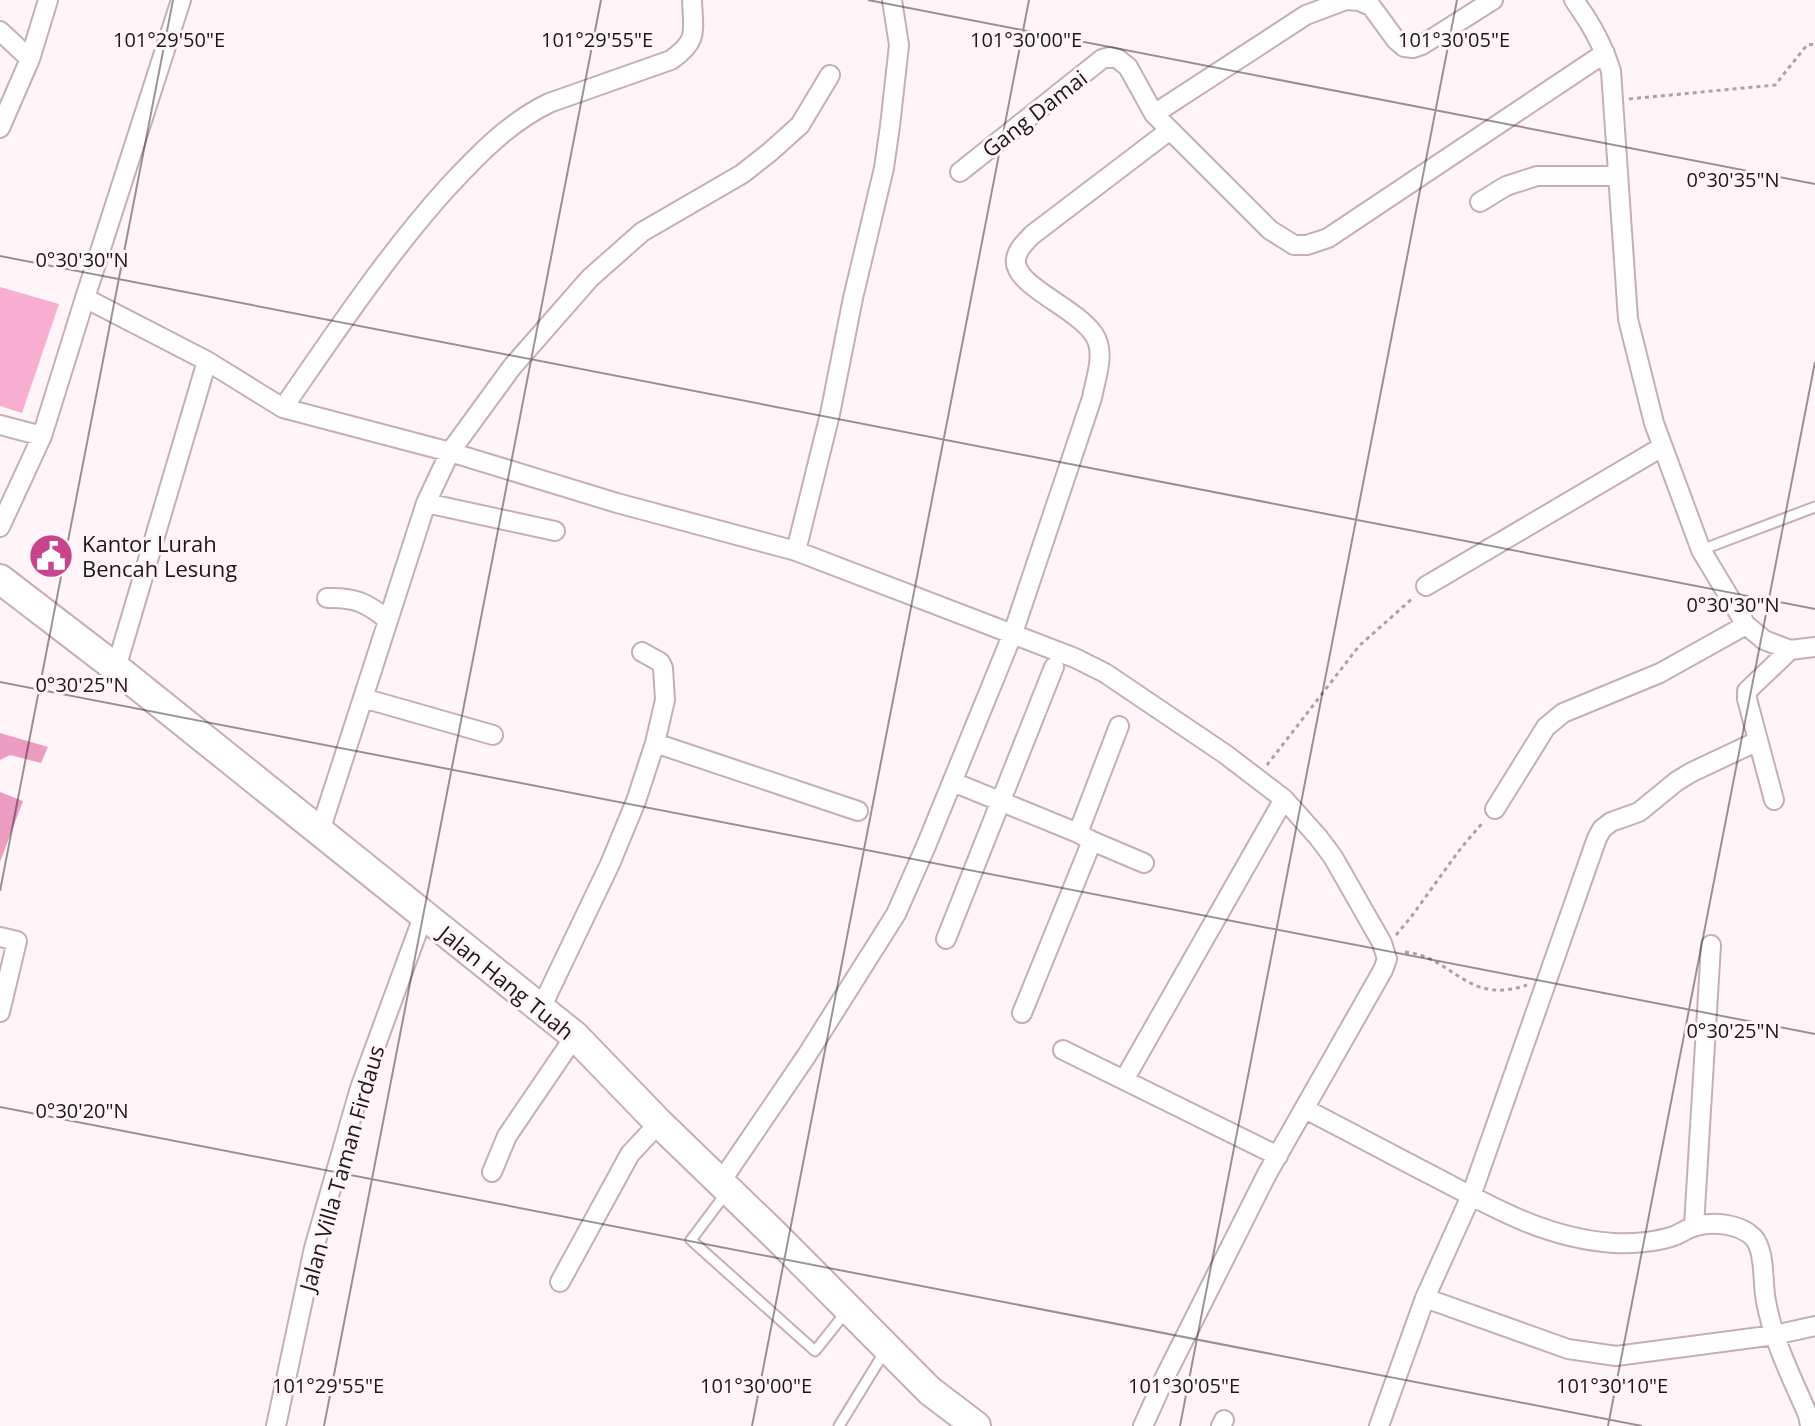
<svg xmlns="http://www.w3.org/2000/svg" width="1815" height="1426" viewBox="0 0 1815 1426" font-family="'Open Sans',sans-serif">
	<style>
		.green { fill: #f7aed0 }
		.forest { fill: #ec9bc1 }
		.lines { fill: none; stroke-linecap: round; stroke-linejoin: round }
		.service-casing { stroke: #c6aeb9; stroke-width: 13 }
		.minor-casing { stroke: #c6aeb9; stroke-width: 22 }
		.primary-casing { stroke: #c6aeb9; stroke-width: 32 }
		.path { stroke: #aca2a6; stroke-width: 3; stroke-dasharray: 4 4; stroke-linecap: butt }
		.service { stroke: #fff; stroke-width: 9 }
		.minor { stroke: #fff; stroke-width: 18 }
		.primary { stroke: #fff; stroke-width: 28 }
		.ticks { fill: none; stroke: #1e1619; stroke-width: 2; stroke-opacity: 0.45 }
		.labels { text-anchor: middle; dominant-baseline: central; stroke-width: 6; stroke-linejoin: round; paint-order: stroke }
		.street-label { font-size: 22px; fill: #1e1619; stroke: #fff5f9 }
		.poi-label { font-size: 22px; fill: #1e1619; stroke: #fff5f9; text-anchor: start }
		.ticks-label { font-size: 20px; text-anchor: middle; fill: #1e1619; stroke: #fff5f9; stroke-width: 6; stroke-linejoin: round; paint-order: stroke }
	</style>
	<rect width="100%" height="100%" fill="#fff5f9"/>
	<path class="green" d="M 0,287 L 59,304 L 22,413 L 0,406 Z"/>
	<path class="forest" d="M 0,733 L 48,747 L 41,763 L 10,755 L 0,760 Z
		M 0,792 L 23,801 L 0,862 Z"/>
	<g class="lines">
		<g class="service-casing">
			<path id="service" d="M 1701,550 L 1815,507
				M 727,1192 L 691,1240 L 815,1351 L 846,1312
				M 839,1426 L 885,1351"/>
		</g>
		<g class="minor-casing">
			<path id="minor" d="M 1574,0 C 1591,24 1602,43 1611,71 L 1628,319 L 1654,423 L 1701,550 L 1746,625 L 1764,640 L 1790,650 L 1815,647
				M 0,31 L 30,59
				M 1154,114 L 1306,15 L 1346,0 L 1359,1 L 1371,6 L 1396,40 L 1404,47 L 1413,48 L 1422,45 L 1493,0
				M 0,128 L 30,59 L 48,0
				M 960,172 L 1102,59 L 1110,57 L 1118,59 L 1128,67 L 1154,114 L 1270,230 L 1294,245 L 1307,245 L 1328,238 L 1605,53
				M 1480,202 L 1506,186 L 1537,176 L 1618,176
				M 85,298 L 181,0
				M 283,408 C 335,333 386,256 447,188 C 478,155 508,123 549,103 L 671,60 C 699,40 693,32 692,0
				M 0,425 L 42,436
				M 426,503 L 555,531
				M 0,527 L 42,436 L 85,298 L 207,361 L 283,408 L 450,452 L 617,503 L 796,551 L 1075,658 L 1105,673 L 1225,754 L 1284,799 L 1318,837 L 1333,857 L 1382,943 L 1387,959 L 1383,970 L 1267,1174 L 1166,1375 L 1143,1426
				M 796,551 L 830,414 L 853,298 L 884,168 L 890,126 L 899,45 L 892,0
				M 1426,586 L 1662,447
				M 327,598 C 355,597 367,603 388,620
				M 116,668 L 207,361
				M 363,698 L 493,735
				M 655,743 L 858,811
				M 953,782 L 1078,833 L 1092,841 L 1144,863
				M 1774,800 L 1747,699 L 1747,691 L 1790,650
				M 1495,809 L 1546,727 L 1563,713 L 1660,673 L 1746,625
				M 320,831 L 426,503 L 450,452 L 512,367 L 590,278 L 642,232 L 742,174 L 770,152 L 800,125 L 830,75
				M 1078,833 L 1119,726
				M 0,937 L 17,941 L 0,1012
				M 946,939 L 1054,667
				M 541,1008 L 610,864 L 636,801 L 655,743 L 665,700 L 663,668 L 660,662 L 642,652
				M 1022,1013 L 1092,841
				M 1063,1050 L 1278,1156
				M 1124,1080 L 1284,799
				M 1305,1109 C 1350,1132 1394,1156 1439,1179 C 1495,1209 1549,1239 1614,1243 C 1632,1244 1656,1242 1674,1236 C 1681,1233 1688,1228 1696,1226 C 1713,1221 1740,1224 1753,1237 C 1766,1251 1762,1283 1766,1301 C 1773,1341 1792,1378 1808,1415 L 1810,1426
				M 492,1172 L 507,1136 L 575,1036
				M 720,1183 L 807,1055 L 896,914 L 926,846 L 1013,633 L 1092,398 C 1095,381 1103,360 1098,343 C 1088,309 1005,286 1017,255 C 1019,248 1027,240 1032,235 L 1170,130
				M 1694,1226 L 1711,945
				M 560,1282 L 630,1154 L 659,1123
				M 1425,1298 L 1568,1349 L 1616,1356 L 1775,1335 L 1815,1326
				M 276,1426 L 314,1248 L 360,1088 L 424,914
				M 1221,1426 L 1224,1420
				M 1379,1426 L 1425,1298 L 1471,1196 L 1597,838 L 1602,829 L 1611,822 L 1639,812 L 1677,781 L 1692,772 L 1758,741"/>
		</g>
		<g class="primary-casing">
			<path id="primary" d="M 0,579 L 116,668 L 575,1036 L 659,1123 L 776,1236 L 930,1391 L 976,1426"/>
		</g>
		<path class="path" d="M 1629,99 L 1775,85 L 1807,45 L 1815,44
			M 1267,765 L 1359,646 L 1414,597
			M 1396,935 L 1411,917 L 1461,848 L 1484,821
			M 1405,952 C 1452,956 1467,1006 1527,985"/>
		<use href="#service" class="service"/>
		<use href="#minor" class="minor"/>
		<use href="#primary" class="primary"/>
	</g>
	<path class="ticks" d="M 868,0 L 1815,184M 0,256 L 1815,609M 0,682 L 1815,1034M 0,891 L 173,0M 0,1107 L 1642,1426M 324,1426 L 601,0M 752,1426 L 1029,0M 1180,1426 L 1457,0M 1608,1426 L 1815,362"/>
	<defs>
		<g id="civic-disc" transform="scale(2.3)"><circle r="9.5" fill="#c6458d" stroke="#fff5f9"/><path d="M-.6-6.5H3V-4.5H.6V-3L4-1V1h2V6H-6V1h2V-1L-.6-3ZM-1.2 2.5V6h2.4V2.5Z" fill="#fff"/></g>
	</defs>
	<g fill-rule="evenodd">
		<use href="#civic-disc" x="51" y="556"/>
	</g>
	<g class="labels">
		<g class="street-label">
			<text transform="translate(1034 113) rotate(-38)">Gang Damai</text>
			<text transform="translate(507 982) rotate(39)">Jalan Hang Tuah</text>
			<text transform="translate(341 1168) rotate(-74)">Jalan Villa Taman Firdaus</text>
		</g>
		<g class="poi-label">
			<text x="82" y="543">Kantor Lurah<tspan x="82" dy="25">Bencah Lesung</tspan></text>
		</g>
	</g>
	<g class="ticks-label">
		<text x="169" y="47">101°29'50"E</text>
		<text x="597" y="47">101°29'55"E</text>
		<text x="1026" y="47">101°30'00"E</text>
		<text x="1454" y="47">101°30'05"E</text>
		<text x="1733" y="187">0°30'35"N</text>
		<text x="82" y="267">0°30'30"N</text>
		<text x="1733" y="612">0°30'30"N</text>
		<text x="82" y="692">0°30'25"N</text>
		<text x="1733" y="1038">0°30'25"N</text>
		<text x="82" y="1118">0°30'20"N</text>
		<text x="328" y="1393">101°29'55"E</text>
		<text x="756" y="1393">101°30'00"E</text>
		<text x="1184" y="1393">101°30'05"E</text>
		<text x="1612" y="1393">101°30'10"E</text>
	</g>
</svg>
